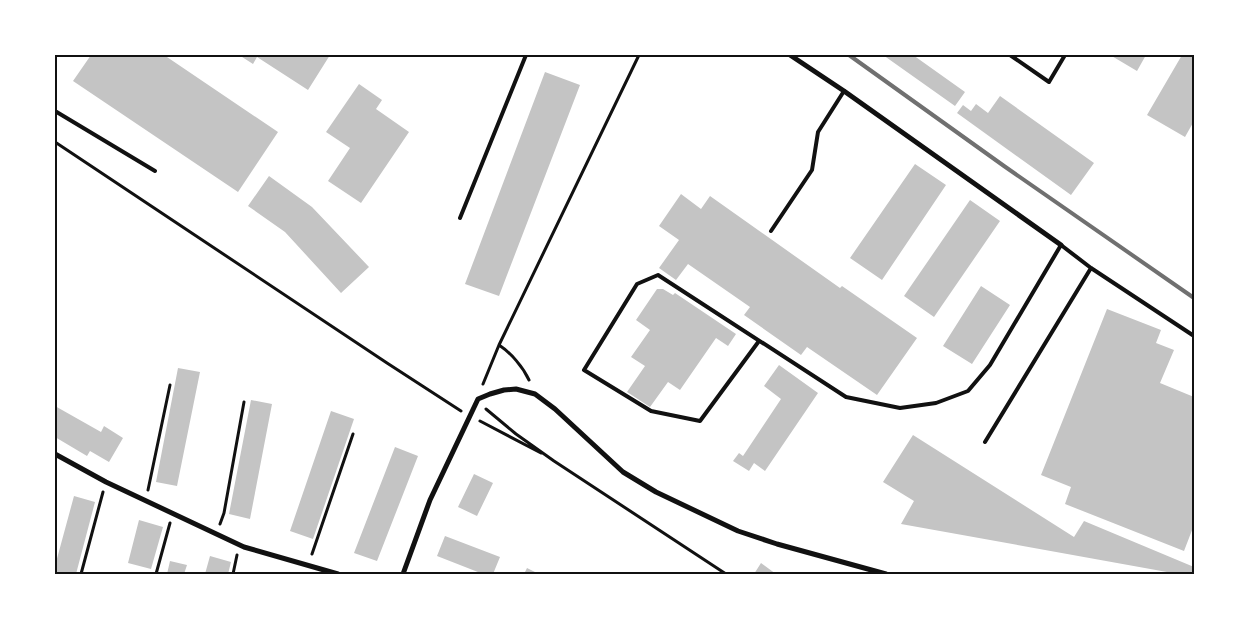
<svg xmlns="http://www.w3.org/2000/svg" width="1249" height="629" viewBox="0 0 1249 629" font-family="Karla,sans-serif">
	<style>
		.building { fill: #c4c4c4 }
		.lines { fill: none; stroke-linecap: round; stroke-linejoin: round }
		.path { stroke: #111; stroke-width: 3 }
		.service { stroke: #111; stroke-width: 4 }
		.minor { stroke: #111; stroke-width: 5 }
		.rail { stroke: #707070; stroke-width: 4 }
		.neatline { fill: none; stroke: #111; stroke-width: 2 }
	</style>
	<rect width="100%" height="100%" fill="#fff"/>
	<path class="building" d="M 91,55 L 164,55 L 278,132 L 238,192 L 73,81 Z
		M 239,55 L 330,55 L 308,90 L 257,57 L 253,64 Z
		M 883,55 L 913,55 L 965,92 L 955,106 Z
		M 1110,55 L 1146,55 L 1137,71 Z
		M 1182,55 L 1194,55 L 1194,121 L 1185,137 L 1147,115 Z
		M 545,72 L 580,85 L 499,296 L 465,284 Z
		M 359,84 L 382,100 L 376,109 L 409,132 L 361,203 L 328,181 L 350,148 L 326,132 Z
		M 1000,96 L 1094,163 L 1071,195 L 957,113 L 963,105 L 971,111 L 976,104 L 988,113 Z
		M 915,164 L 946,185 L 882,280 L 850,258 Z
		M 269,176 L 312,207 L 369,267 L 341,293 L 285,232 L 248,206 Z
		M 681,194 L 701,209 L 710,196 L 840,288 L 842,286 L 917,338 L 877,395 L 807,347 L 801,355 L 744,315 L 750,307 L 688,264 L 676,280 L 659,268 L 679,240 L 659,226 Z
		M 970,200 L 1000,221 L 934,317 L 904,296 Z
		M 981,286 L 1010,305 L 972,364 L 943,346 Z
		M 657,289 L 663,289 L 673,295 L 675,293 L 736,334 L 728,346 L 716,338 L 680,390 L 668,382 L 650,407 L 627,392 L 645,366 L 631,357 L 650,330 L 636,320 Z
		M 1107,309 L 1161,330 L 1156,343 L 1174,350 L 1160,383 L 1194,397 L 1194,525 L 1184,551 L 1065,504 L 1071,487 L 1041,475 Z
		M 779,365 L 818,393 L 765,471 L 754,463 L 749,471 L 733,461 L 739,453 L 743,456 L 781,399 L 764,386 Z
		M 178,368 L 200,372 L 177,486 L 156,482 Z
		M 251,400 L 272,404 L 250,519 L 229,514 Z
		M 55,406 L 101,432 L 104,426 L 123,438 L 109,462 L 90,451 L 87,456 L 55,437 Z
		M 331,411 L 354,419 L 313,539 L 290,531 Z
		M 913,435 L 1074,537 L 1084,521 L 1194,567 L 1194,574 L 1178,574 L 901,524 L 914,501 L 883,482 Z
		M 395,447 L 418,456 L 377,561 L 354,553 Z
		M 474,474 L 493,483 L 477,516 L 458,507 Z
		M 74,496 L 95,502 L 76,574 L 55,574 L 55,566 Z
		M 139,520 L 163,527 L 151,569 L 128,563 Z
		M 445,536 L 500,557 L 493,574 L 483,574 L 437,556 Z
		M 210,556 L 231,562 L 228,574 L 205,574 Z
		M 170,561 L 187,565 L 184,574 L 167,574 Z
		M 761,563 L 776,574 L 754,574 Z
		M 527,568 L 539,574 L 524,574 Z"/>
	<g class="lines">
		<path class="path" d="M 55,142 L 387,363 L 461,411
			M 499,345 C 511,353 523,367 529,380
			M 483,384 L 499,345 L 639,55
			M 486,409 L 516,434 L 554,461 L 726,574
			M 480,421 L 541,453
			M 148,490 L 170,385
			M 220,524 L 224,513 L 244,402
			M 312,554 L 353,434
			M 81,574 L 103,492
			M 156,574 L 170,523
			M 233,574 L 237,555"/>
		<path class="service" d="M 1010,55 L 1049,82 L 1065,55
			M 55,111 L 155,171
			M 460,218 L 526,55
			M 771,231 L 812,170 L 818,132 L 844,91
			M 759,341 L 700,421 L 651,411 L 584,370 L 637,284 L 658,275 L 846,397 L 900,408 L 936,403 L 968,391 L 990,365 L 1061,245 L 1091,268 L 1194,336
			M 985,442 L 1091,268"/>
		<path class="minor" d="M 790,55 L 844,91 L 1061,245
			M 55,454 L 106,482 L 244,547 L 338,574
			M 403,574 L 430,500 L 478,399 L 490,394 L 504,390 L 516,389 L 535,394 L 555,409 L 623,472 L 656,492 L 738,531 L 777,544 L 886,574"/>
		<path class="rail" d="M 849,55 L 1004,166 L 1194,298"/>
	</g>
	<rect width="1249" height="629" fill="none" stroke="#ffffff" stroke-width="112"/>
	<rect x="56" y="56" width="1137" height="517" class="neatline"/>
</svg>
